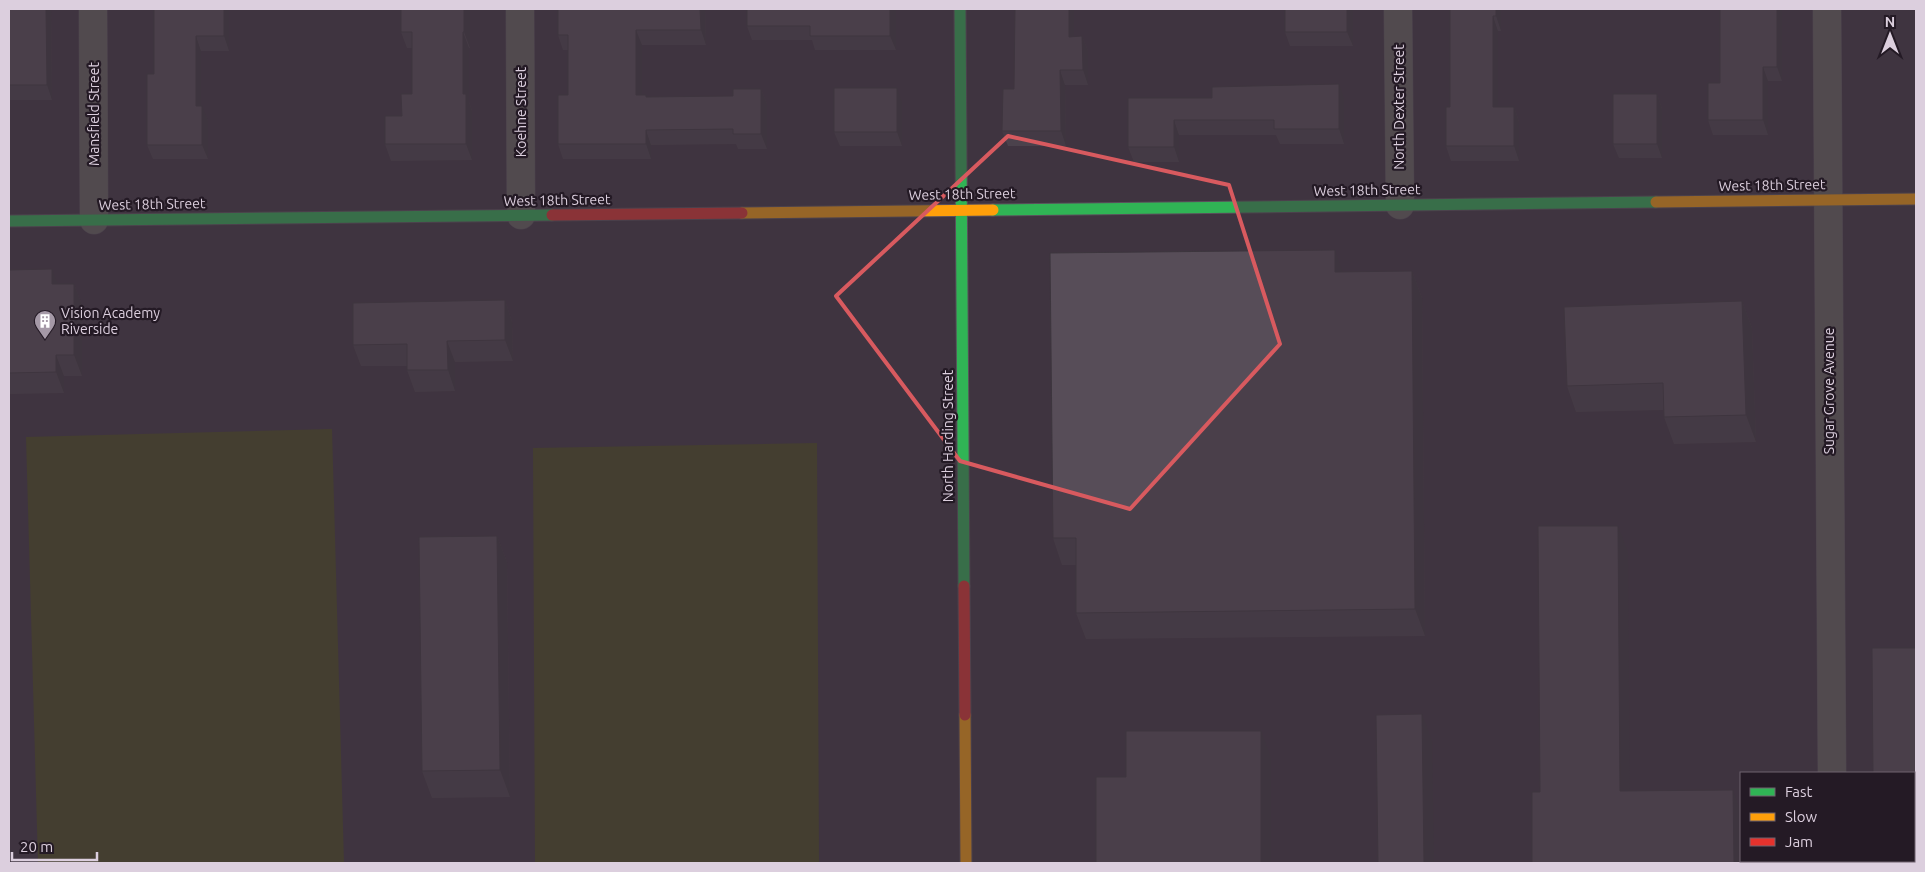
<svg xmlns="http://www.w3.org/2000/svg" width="1925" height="872" viewBox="0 0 1925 872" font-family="Ubuntu,sans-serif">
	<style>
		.green { fill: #494a1e }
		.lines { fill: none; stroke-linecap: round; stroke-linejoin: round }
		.street-casing { stroke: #5a515c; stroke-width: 29 }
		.fast-casing { stroke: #5a515c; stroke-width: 13 }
		.slow-casing { stroke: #5a515c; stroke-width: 13 }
		.jam-casing { stroke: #5a515c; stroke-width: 13 }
		.street { stroke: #666560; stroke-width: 28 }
		.fast { stroke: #30b455; stroke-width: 11 }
		.slow { stroke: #ff9f0a; stroke-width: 11 }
		.jam { stroke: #e5322d; stroke-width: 11 }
		.wall { fill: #4b424c }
		.shaded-wall { fill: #3d363e }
		.building { fill: #574d58; stroke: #3d363e }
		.marked { fill: none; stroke: #d85a5f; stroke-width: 4; stroke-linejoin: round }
		.labels { text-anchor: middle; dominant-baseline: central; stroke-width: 4.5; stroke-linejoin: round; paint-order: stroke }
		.street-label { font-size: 14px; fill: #dccfde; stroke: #241a25 }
		.poi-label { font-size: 14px; fill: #dccfde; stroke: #241a25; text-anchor: start }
	</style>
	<rect width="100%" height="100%" fill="#3f3440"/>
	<path class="green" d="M 332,429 L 344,863 L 38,863 L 26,437 Z
		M 817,443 L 819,863 L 535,863 L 533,448 Z"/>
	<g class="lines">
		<g class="street-casing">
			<path id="street" d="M 93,9 L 94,220
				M 520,9 L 521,215
				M 1398,9 L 1400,205
				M 1827,9 L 1832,773
				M 1832,861 L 1832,863"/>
		</g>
		<g class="fast-casing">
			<path id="fast" d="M 960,9 L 964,586
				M 993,210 L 1656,202
				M 9,221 L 552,215"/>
		</g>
		<g class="slow-casing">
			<path id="slow" d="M 1656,202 L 1916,199
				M 742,213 L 993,210
				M 965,715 L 966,863"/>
		</g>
		<g class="jam-casing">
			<path id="jam" d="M 552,215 L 742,213
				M 964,586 L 965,715"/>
		</g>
		<use href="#street" class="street"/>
		<use href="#fast" class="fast"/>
		<use href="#slow" class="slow"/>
		<use href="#jam" class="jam"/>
	</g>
	<path class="wall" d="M 9,9 L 51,9 L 52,100 L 9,100 Z
		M 154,9 L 229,9 L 229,51 L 201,51 L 201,106 L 208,121 L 208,159 L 153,159 L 147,145 L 154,74 Z
		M 401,9 L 470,9 L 470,48 L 469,48 L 469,102 L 472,111 L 472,160 L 391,161 L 385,144 L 402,116 L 412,94 L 412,48 L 407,48 L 401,32 Z
		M 705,9 L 706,45 L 642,45 L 642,95 L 646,95 L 646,97 L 733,96 L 761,89 L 767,104 L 767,149 L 738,149 L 736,144 L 651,145 L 651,159 L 563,159 L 558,144 L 568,95 L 568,50 L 563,50 L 558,35 Z
		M 896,9 L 896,50 L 815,50 L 812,40 L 752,40 L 747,26 Z
		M 1074,9 L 1074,37 L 1082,36 L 1088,51 L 1088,85 L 1065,85 L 1066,146 L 1008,146 L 1002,131 L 1014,89 Z
		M 1353,9 L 1353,46 L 1290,46 L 1285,32 Z
		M 1450,9 L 1501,9 L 1501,31 L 1498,31 L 1498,107 L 1514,107 L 1519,122 L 1519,161 L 1451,161 L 1446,146 L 1450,107 Z
		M 1782,9 L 1782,81 L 1768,81 L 1768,135 L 1713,135 L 1708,120 L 1720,83 Z
		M 1657,94 L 1662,109 L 1662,158 L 1619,158 L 1613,144 Z
		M 1212,98 L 1344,99 L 1344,144 L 1280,144 L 1276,135 L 1179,135 L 1179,162 L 1134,162 L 1128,147 Z
		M 902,103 L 902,146 L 840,146 L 834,132 Z
		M 9,270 L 57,284 L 74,284 L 82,305 L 82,376 L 64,376 L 64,393 L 9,394 Z
		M 1412,271 L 1422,298 L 1425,636 L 1086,639 L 1076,613 L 1076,565 L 1062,565 L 1053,538 Z
		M 505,300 L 512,322 L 513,361 L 455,362 L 455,391 L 415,392 L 407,370 L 407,366 L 361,366 L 353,345 Z
		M 1742,301 L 1752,328 L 1756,442 L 1674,444 L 1664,417 L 1664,410 L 1576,412 L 1567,386 Z
		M 497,536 L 507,562 L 510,797 L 432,798 L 422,771 Z"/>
	<path class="shaded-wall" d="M 46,9 L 51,9 L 52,100 L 47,85 Z
		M 224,9 L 229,9 L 229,51 L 224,36 Z
		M 464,9 L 470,9 L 470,48 L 464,32 Z
		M 700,9 L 705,9 L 706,45 L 701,30 Z
		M 890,9 L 896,9 L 896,50 L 890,36 Z
		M 1069,9 L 1074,9 L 1074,51 L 1069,37 Z
		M 1347,9 L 1353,9 L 1353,46 L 1347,32 Z
		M 1496,9 L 1501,9 L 1501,31 L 1496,16 Z
		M 1777,9 L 1782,9 L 1782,81 L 1777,67 Z
		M 1493,16 L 1498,31 L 1498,122 L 1493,107 Z
		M 636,30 L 642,45 L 642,111 L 636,95 Z
		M 463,32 L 469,48 L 469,102 L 472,111 L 472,160 L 466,144 L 463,94 Z
		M 196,36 L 201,51 L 201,121 L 196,106 Z
		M 1082,36 L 1088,51 L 1088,85 L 1083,70 Z
		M 1763,67 L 1768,81 L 1768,135 L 1763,120 Z
		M 1060,70 L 1065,85 L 1066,146 L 1061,131 Z
		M 1339,84 L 1344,99 L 1344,144 L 1339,129 Z
		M 897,88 L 902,103 L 902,146 L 897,132 Z
		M 761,89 L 767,104 L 767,149 L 761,134 Z
		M 1657,94 L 1662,109 L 1662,158 L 1657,144 Z
		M 202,106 L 208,121 L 208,159 L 202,145 Z
		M 1514,107 L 1519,122 L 1519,161 L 1514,146 Z
		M 1174,120 L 1179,135 L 1179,162 L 1174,147 Z
		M 646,130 L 651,145 L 651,159 L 646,144 Z
		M 1335,250 L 1344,276 L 1335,272 Z
		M 52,269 L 60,290 L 52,284 Z
		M 1412,271 L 1422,298 L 1425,636 L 1415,609 Z
		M 74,284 L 82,305 L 82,376 L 74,355 Z
		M 505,300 L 512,322 L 513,361 L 505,340 Z
		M 1742,301 L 1752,328 L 1756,442 L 1746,415 Z
		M 447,341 L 455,362 L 455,391 L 448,370 Z
		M 56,355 L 64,376 L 64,393 L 56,372 Z
		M 1618,526 L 1628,553 L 1630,818 L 1620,791 Z
		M 497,536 L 507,562 L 510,797 L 500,770 Z
		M 1422,714 L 1432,741 L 1434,863 L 1424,863 Z
		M 1261,731 L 1271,758 L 1271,863 L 1261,863 Z
		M 1733,790 L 1741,813 L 1741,861 L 1743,861 L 1743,863 L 1734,863 Z"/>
	<path class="building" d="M 9,9 L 46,9 L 47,85 L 9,85 Z
		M 154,9 L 224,9 L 224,36 L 196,36 L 196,106 L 202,106 L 202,145 L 147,145 L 147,74 L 154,74 Z
		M 401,9 L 464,9 L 464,32 L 463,32 L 463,94 L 466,94 L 466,144 L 385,144 L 385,116 L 402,116 L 401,94 L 412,94 L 412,32 L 401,32 Z
		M 558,9 L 700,9 L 701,30 L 636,30 L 636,95 L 646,95 L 646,97 L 733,96 L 733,89 L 761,89 L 761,134 L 733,134 L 733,129 L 646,130 L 646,144 L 558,144 L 558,95 L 568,95 L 568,35 L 558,35 Z
		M 747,9 L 890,9 L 890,36 L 810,36 L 810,26 L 747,26 Z
		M 1015,9 L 1069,9 L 1069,37 L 1082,36 L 1083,70 L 1060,70 L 1061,131 L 1002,131 L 1003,89 L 1014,89 Z
		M 1285,9 L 1347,9 L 1347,32 L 1285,32 Z
		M 1450,9 L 1496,9 L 1496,16 L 1493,16 L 1493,107 L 1514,107 L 1514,146 L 1446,146 L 1446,107 L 1450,107 Z
		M 1720,9 L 1777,9 L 1777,67 L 1763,67 L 1763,120 L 1708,120 L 1708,83 L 1720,83 Z
		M 1339,84 L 1339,129 L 1274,129 L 1274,120 L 1174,120 L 1174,147 L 1128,147 L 1128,98 L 1212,98 L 1212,87 Z
		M 834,88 L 897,88 L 897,132 L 834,132 Z
		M 1613,94 L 1657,94 L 1657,144 L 1613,144 Z
		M 1335,250 L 1335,272 L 1412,271 L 1415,609 L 1076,613 L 1076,538 L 1053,538 L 1050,253 Z
		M 52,269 L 52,284 L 74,284 L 74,355 L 56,355 L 56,372 L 9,373 L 9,270 Z
		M 505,300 L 505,340 L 447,341 L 448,370 L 407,370 L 407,344 L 353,345 L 353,303 Z
		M 1742,301 L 1746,415 L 1664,417 L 1663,383 L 1567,386 L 1564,307 Z
		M 1538,526 L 1618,526 L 1620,791 L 1733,790 L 1734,863 L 1532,863 L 1532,792 L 1540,792 Z
		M 497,536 L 500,770 L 422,771 L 419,537 Z
		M 1872,648 L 1916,648 L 1916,863 L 1873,863 L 1873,861 L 1914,861 L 1914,773 L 1873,773 Z
		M 1422,714 L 1424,863 L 1378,863 L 1376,715 Z
		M 1126,731 L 1261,731 L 1261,863 L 1096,863 L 1096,777 L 1126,777 Z"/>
	<path d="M0 0H1925V872H0ZM 1008,136 L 1229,185 L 1280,344 L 1130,509 L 960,461 L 836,296 Z" fill="#3f3440" fill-opacity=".55" fill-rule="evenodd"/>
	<path class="marked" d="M 1008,136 L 1229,185 L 1280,344 L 1130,509 L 960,461 L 836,296 Z"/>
	<defs>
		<g id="building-pin" transform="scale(1.125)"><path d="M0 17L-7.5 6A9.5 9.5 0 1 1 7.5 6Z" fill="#a599a7" stroke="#241a25"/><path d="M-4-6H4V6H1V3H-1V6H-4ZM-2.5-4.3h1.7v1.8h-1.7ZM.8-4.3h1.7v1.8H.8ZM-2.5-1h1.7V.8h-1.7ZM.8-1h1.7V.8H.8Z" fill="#fff"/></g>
	</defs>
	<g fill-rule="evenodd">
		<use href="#building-pin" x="45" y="321"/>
	</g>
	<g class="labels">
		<g class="street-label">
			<text transform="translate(1399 107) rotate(-90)">North Dexter Street</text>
			<text transform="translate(521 112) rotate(-90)">Koehne Street</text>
			<text transform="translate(94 114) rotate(-90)">Mansfield Street</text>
			<text transform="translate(1772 185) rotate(-1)">West 18th Street</text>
			<text transform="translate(1367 190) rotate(-1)">West 18th Street</text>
			<text transform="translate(962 194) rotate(-1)">West 18th Street</text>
			<text transform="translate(557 200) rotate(-1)">West 18th Street</text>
			<text transform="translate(152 204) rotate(-1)">West 18th Street</text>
			<text transform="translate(1829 391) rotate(-90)">Sugar Grove Avenue</text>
			<text transform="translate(948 436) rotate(-90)">North Harding Street</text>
		</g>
		<g class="poi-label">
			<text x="61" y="313">Vision Academy<tspan x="61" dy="16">Riverside</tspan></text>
		</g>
	</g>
	<rect width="1925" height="872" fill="none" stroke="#dccfde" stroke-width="20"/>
	<rect x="1740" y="772" width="175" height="90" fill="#241a25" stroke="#6e626f"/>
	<rect x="1750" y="788" width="25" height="8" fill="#30b455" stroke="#6e626f"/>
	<text x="1785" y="797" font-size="15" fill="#dccfde">Fast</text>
	<rect x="1750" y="813" width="25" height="8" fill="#ff9f0a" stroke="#6e626f"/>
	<text x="1785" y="822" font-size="15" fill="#dccfde">Slow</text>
	<rect x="1750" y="838" width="25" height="8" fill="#e5322d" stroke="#6e626f"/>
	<text x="1785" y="847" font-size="15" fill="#dccfde">Jam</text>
	<g transform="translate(1890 35)" stroke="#241a25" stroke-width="4" paint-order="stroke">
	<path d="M0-4L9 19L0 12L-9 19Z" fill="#dccfde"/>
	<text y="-8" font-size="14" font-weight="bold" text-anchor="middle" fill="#dccfde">N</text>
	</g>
	<path d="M12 852v8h85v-8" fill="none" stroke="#dccfde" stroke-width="2.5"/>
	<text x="20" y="852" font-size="15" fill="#dccfde" stroke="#241a25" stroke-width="4" paint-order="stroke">20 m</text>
</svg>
